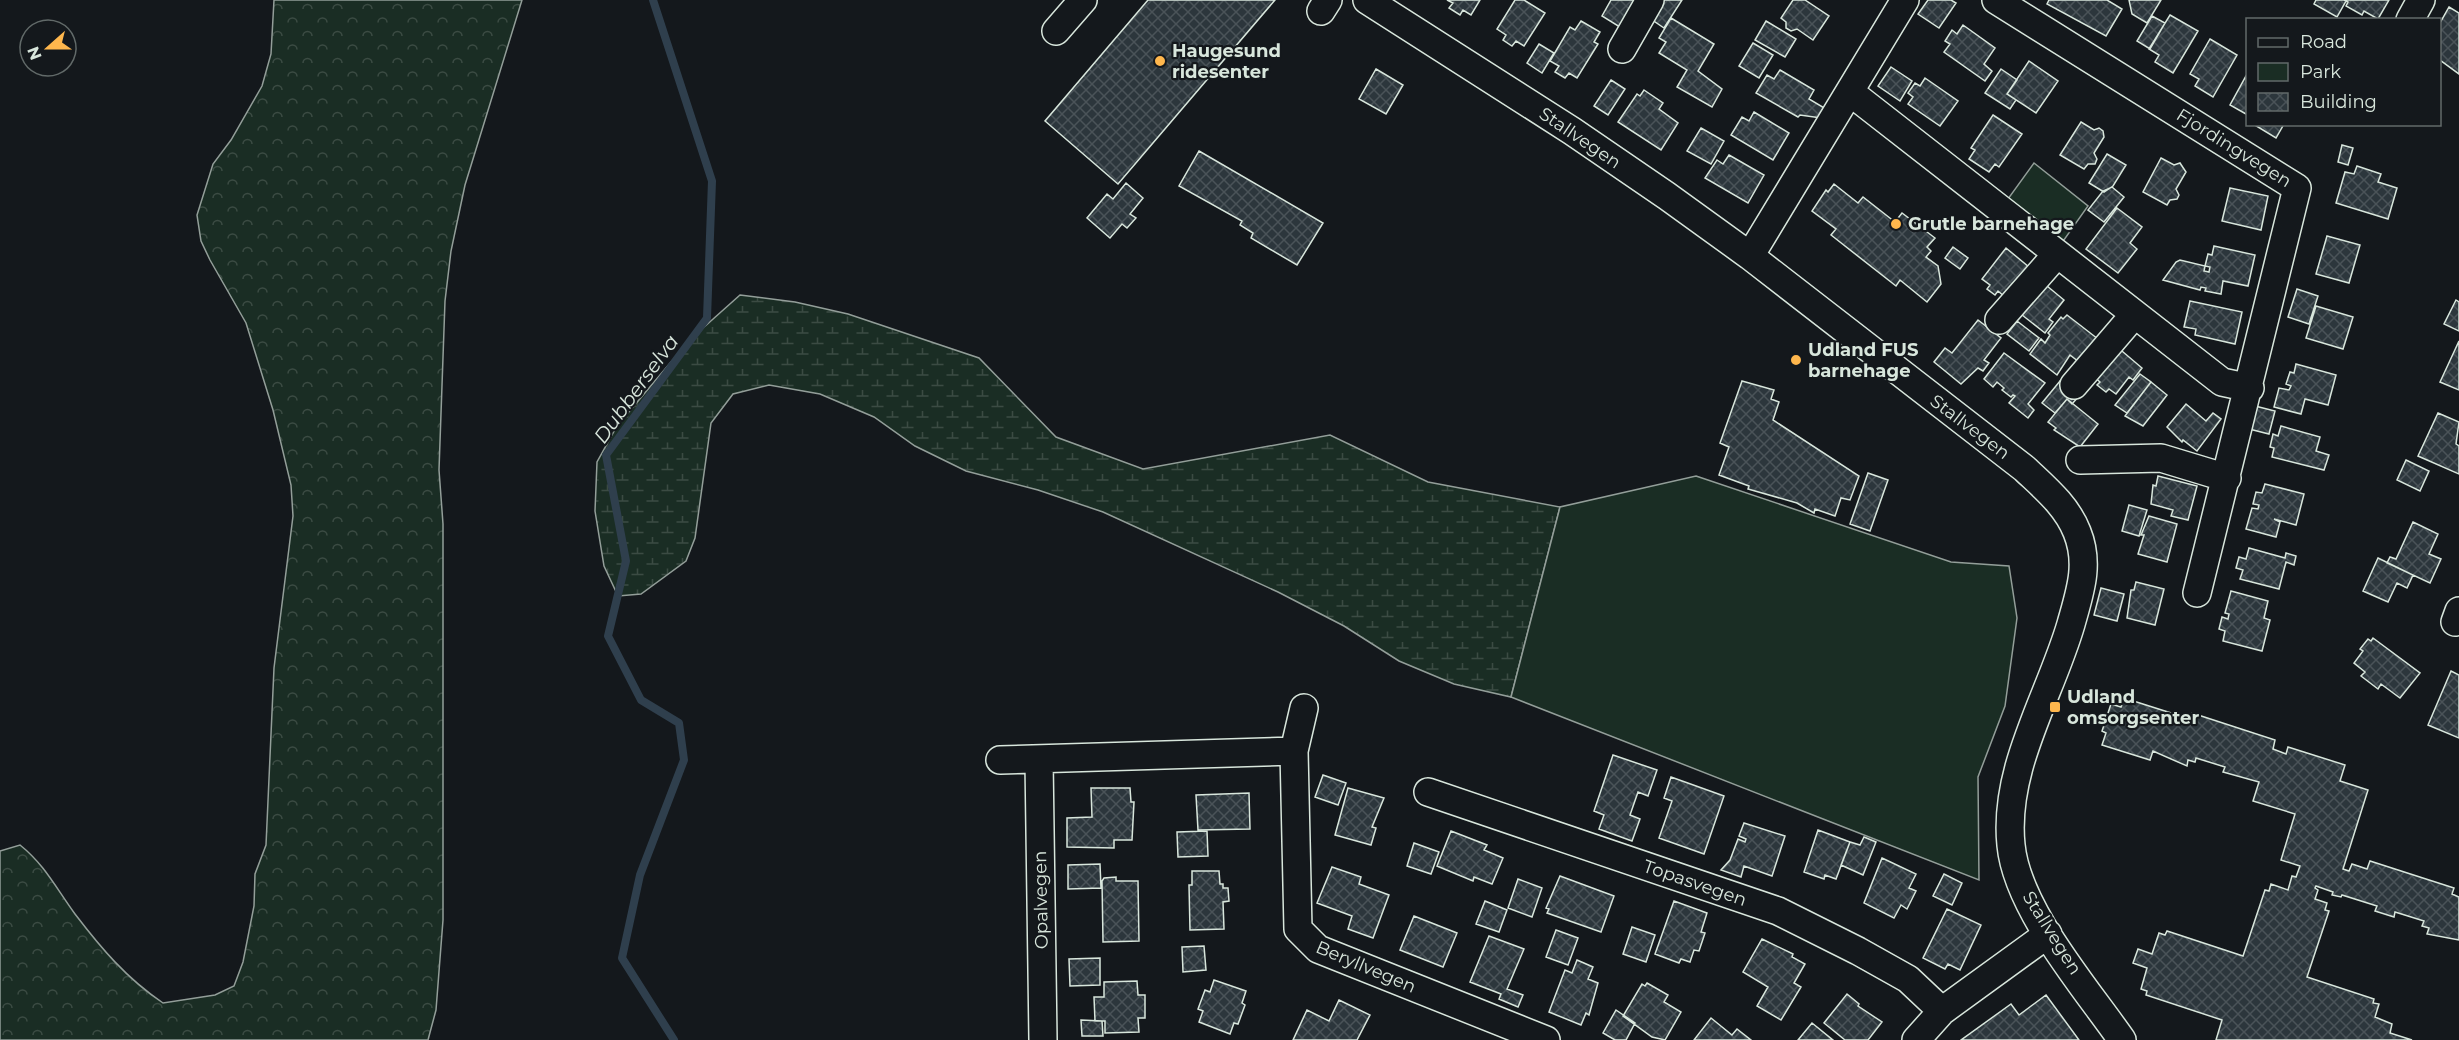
<svg xmlns="http://www.w3.org/2000/svg" width="2459" height="1040" viewBox="0 0 2459 1040" font-family="Montserrat,sans-serif">
	<style>
		.forest { fill: url(#forest-crowns); stroke: #939e99; stroke-width: 1.5 }
		.wetland { fill: url(#wetland-marsh); stroke: #939e99; stroke-width: 1.5 }
		.park { fill: #1a2d24; stroke: #939e99; stroke-width: 1.5 }
		.lines { fill: none; stroke-linecap: round; stroke-linejoin: round }
		.stream { stroke: #2f3f4d; stroke-width: 8 }
		.building { fill: url(#building-cross-hatch); stroke: #d8e6dc; stroke-width: 1.5 }
		.minor-casing { stroke: #d8e6dc; stroke-width: 30 }
		.minor { stroke: #14181c; stroke-width: 27 }
		.poi-dot { fill: #ffb74d; stroke: #14181c; stroke-width: 2 }
		.labels { text-anchor: middle; dominant-baseline: central; stroke-width: 4.5; stroke-linejoin: round; paint-order: stroke }
		.poi-label { font-size: 18px; font-weight: bold; fill: #d8e6dc; stroke: #14181c; text-anchor: start }
		.street-label { font-size: 18px; fill: #d8e6dc; stroke: #14181c }
		.water-label { font-size: 20px; font-style: italic; fill: #d8e6dc; stroke: #14181c }
	</style>
	<defs>
		<pattern id="forest-crowns" width="20" height="18" patternUnits="userSpaceOnUse" patternTransform="scale(1.5)"><rect width="20" height="18" fill="#1a2d24"/><path d="M2 6a3 3 0 1 1 6 0M12 15a3 3 0 1 1 6 0" fill="none" stroke="#3b4b43"/></pattern>
		<pattern id="wetland-marsh" width="20" height="14" patternUnits="userSpaceOnUse" patternTransform="scale(1.5)"><rect width="20" height="14" fill="#1a2d24"/><path d="M1 5h8M5 5V1M11 12h8M15 12V8" fill="none" stroke="#3b4b43"/></pattern>
		<pattern id="building-cross-hatch" width="8" height="8" patternUnits="userSpaceOnUse" patternTransform="scale(1.5)"><rect width="8" height="8" fill="#2c363c"/><path d="M0 0l8 8M0 8l8-8" fill="none" stroke="#4a5358"/></pattern>
	</defs>
	<rect width="100%" height="100%" fill="#14181c"/>
	<path class="forest" d="M 274,0 L 522,0 L 465,185 L 451,251 L 445,301 L 439,470 L 443,524 L 443,920 L 436,1010 L 428,1040 L 0,1040 L 0,851 L 20,845 C 45,865 56,888 75,914 C 101,948 126,978 163,1003 L 215,995 L 234,986 L 243,962 L 254,906 L 255,874 L 266,845 L 274,668 L 293,516 L 291,485 L 273,410 L 246,323 L 210,260 L 201,241 L 197,215 L 213,164 L 231,140 L 262,86 L 271,54 Z"/>
	<path class="wetland" d="M 740,295 L 795,302 L 848,314 L 979,358 L 1056,437 L 1143,469 L 1330,435 L 1428,482 L 1560,507 L 1511,697 L 1454,684 L 1399,661 L 1344,626 L 1278,592 L 1103,512 L 1038,490 L 966,471 L 915,446 L 874,417 L 820,394 L 769,385 L 733,394 L 711,423 L 695,538 L 686,561 L 641,594 L 618,596 L 604,566 L 595,511 L 597,462 L 617,426 L 671,362 L 703,328 Z"/>
	<path class="park" d="M 2034,163 L 2088,206 L 2059,247 L 2005,203 Z
		M 1696,476 L 1951,562 L 2009,566 L 2017,618 L 2005,706 L 1978,777 L 1979,880 L 1511,697 L 1560,507 Z"/>
	<g class="lines">
		<path class="stream" d="M 653,0 L 712,181 L 707,318 L 606,455 L 626,561 L 608,636 L 641,700 L 679,723 L 684,760 L 640,875 L 622,958 L 674,1040"/>
	</g>
	<path class="building" d="M 1148,0 L 1275,0 L 1118,184 L 1045,121 Z
		M 1447,0 L 1480,0 L 1471,15 L 1463,10 L 1460,15 L 1449,8 L 1453,3 Z
		M 1515,0 L 1524,0 L 1545,13 L 1524,46 L 1516,41 L 1512,46 L 1503,40 L 1506,35 L 1497,29 Z
		M 1611,0 L 1640,0 L 1623,29 L 1602,16 Z
		M 1659,0 L 1682,0 L 1664,28 L 1648,17 Z
		M 1793,0 L 1805,0 L 1829,16 L 1813,40 L 1797,29 L 1791,31 L 1786,28 L 1786,22 L 1781,18 Z
		M 1928,0 L 1951,0 L 1956,3 L 1939,28 L 1918,14 Z
		M 2049,0 L 2107,0 L 2122,9 L 2106,36 L 2047,4 Z
		M 2129,0 L 2161,0 L 2147,23 L 2132,14 Z
		M 2316,0 L 2344,0 L 2346,1 L 2337,17 L 2314,4 Z
		M 2344,0 L 2389,0 L 2378,19 L 2364,11 L 2362,15 L 2346,6 L 2348,2 Z
		M 2449,7 L 2459,13 L 2459,74 L 2440,60 L 2440,23 Z
		M 2170,15 L 2198,31 L 2173,73 L 2155,62 L 2159,55 L 2149,49 Z
		M 2152,16 L 2165,23 L 2150,49 L 2137,41 Z
		M 1671,18 L 1714,44 L 1698,71 L 1722,89 L 1712,107 L 1677,87 L 1687,70 L 1659,53 L 1666,42 L 1659,38 Z
		M 1581,21 L 1600,32 L 1594,42 L 1598,44 L 1577,78 L 1569,73 L 1565,78 L 1555,72 L 1559,66 L 1550,61 L 1570,27 L 1575,30 Z
		M 1766,21 L 1796,39 L 1785,57 L 1755,40 Z
		M 1963,25 L 1995,48 L 1984,64 L 1992,71 L 1985,81 L 1944,52 L 1950,44 L 1945,41 L 1952,30 L 1957,34 Z
		M 2210,39 L 2237,55 L 2213,97 L 2195,86 L 2199,79 L 2190,74 Z
		M 1753,43 L 1773,55 L 1759,78 L 1739,66 Z
		M 1539,44 L 1554,53 L 1542,73 L 1527,63 Z
		M 2029,61 L 2058,81 L 2036,113 L 2007,94 Z
		M 1891,67 L 1912,81 L 1900,101 L 1878,86 Z
		M 1376,69 L 1403,85 L 1386,114 L 1359,99 Z
		M 2001,69 L 2017,80 L 2007,94 L 2016,100 L 2010,109 L 1985,93 Z
		M 1780,70 L 1814,90 L 1809,99 L 1826,109 L 1821,118 L 1800,115 L 1798,117 L 1756,93 L 1767,75 L 1774,79 Z
		M 2246,76 L 2248,112 L 2246,114 L 2230,105 Z
		M 1925,78 L 1958,101 L 1940,126 L 1908,104 L 1913,97 L 1908,93 L 1915,83 L 1920,86 Z
		M 1611,80 L 1625,89 L 1608,115 L 1594,106 Z
		M 1644,90 L 1663,103 L 1659,109 L 1678,123 L 1661,150 L 1618,122 L 1637,94 L 1640,96 Z
		M 1754,112 L 1789,133 L 1773,160 L 1731,135 L 1742,117 L 1749,121 Z
		M 1993,115 L 2022,134 L 1999,167 L 1995,164 L 1989,172 L 1969,159 L 1975,150 L 1971,148 Z
		M 2081,122 L 2094,130 L 2099,128 L 2103,131 L 2104,137 L 2094,153 L 2097,159 L 2095,164 L 2088,164 L 2084,169 L 2060,155 Z
		M 2253,124 L 2284,124 L 2276,138 Z
		M 1701,128 L 1724,141 L 1711,164 L 1687,151 Z
		M 2342,145 L 2353,148 L 2348,165 L 2338,162 Z
		M 1199,151 L 1323,223 L 1297,265 L 1251,238 L 1253,233 L 1240,225 L 1242,221 L 1179,186 Z
		M 2107,154 L 2126,165 L 2113,186 L 2104,192 L 2089,183 Z
		M 1729,155 L 1764,175 L 1748,203 L 1705,178 L 1717,160 L 1723,164 Z
		M 2161,158 L 2174,165 L 2180,163 L 2186,172 L 2176,189 L 2179,195 L 2177,199 L 2170,200 L 2167,205 L 2143,192 Z
		M 2357,166 L 2381,174 L 2378,182 L 2397,188 L 2388,219 L 2336,203 L 2345,172 L 2354,174 Z
		M 1126,183 L 1143,198 L 1130,214 L 1136,218 L 1127,228 L 1122,224 L 1110,238 L 1087,218 L 1107,194 L 1113,199 Z
		M 1834,184 L 1858,203 L 1863,197 L 1895,222 L 1902,213 L 1935,238 L 1927,247 L 1931,251 L 1926,257 L 1938,266 L 1941,284 L 1927,302 L 1900,280 L 1896,286 L 1831,235 L 1836,229 L 1812,211 L 1826,190 L 1828,192 Z
		M 2112,187 L 2124,197 L 2104,222 L 2088,210 L 2103,191 Z
		M 2230,188 L 2268,196 L 2261,230 L 2222,221 Z
		M 2117,208 L 2142,227 L 2130,243 L 2137,249 L 2118,273 L 2086,249 Z
		M 2327,236 L 2360,245 L 2349,283 L 2316,274 Z
		M 2214,246 L 2255,255 L 2248,286 L 2223,281 L 2221,294 L 2205,291 L 2206,288 L 2201,287 L 2200,290 L 2163,280 L 2176,262 L 2180,260 L 2205,266 L 2204,271 L 2209,272 L 2210,267 L 2205,266 L 2208,254 L 2212,255 Z
		M 1953,247 L 1968,258 L 1960,269 L 1945,258 Z
		M 2006,248 L 2029,267 L 2005,297 L 1998,291 L 1995,295 L 1987,289 L 1990,285 L 1982,279 Z
		M 2041,281 L 2064,300 L 2049,319 L 2053,322 L 2045,333 L 2017,311 Z
		M 2297,289 L 2318,296 L 2309,324 L 2288,317 Z
		M 2456,300 L 2459,302 L 2459,331 L 2444,324 Z
		M 2190,301 L 2242,312 L 2235,344 L 2195,335 L 2196,329 L 2184,327 Z
		M 2316,306 L 2353,317 L 2343,349 L 2306,338 Z
		M 2067,315 L 2098,339 L 2079,362 L 2070,355 L 2057,375 L 2030,354 L 2041,339 L 2045,343 L 2050,335 L 2048,333 L 2061,317 L 2063,319 Z
		M 1978,320 L 2001,338 L 1984,360 L 1989,363 L 1983,371 L 1978,368 L 1961,384 L 1934,362 L 1945,348 L 1952,353 Z
		M 2017,321 L 2039,338 L 2029,351 L 2007,334 Z
		M 2459,341 L 2459,390 L 2440,382 Z
		M 2116,346 L 2142,368 L 2133,380 L 2129,377 L 2116,394 L 2109,389 L 2106,392 L 2097,385 L 2100,382 L 2093,376 Z
		M 2004,353 L 2045,383 L 2028,404 L 2034,410 L 2028,418 L 2009,403 L 2015,396 L 2013,395 L 2011,397 L 2002,390 L 2004,388 L 1997,382 L 1993,387 L 1984,379 Z
		M 2296,364 L 2336,375 L 2328,405 L 2305,399 L 2301,414 L 2274,407 L 2279,388 L 2289,390 L 2291,386 L 2286,384 L 2290,372 L 2294,373 Z
		M 2140,374 L 2151,382 L 2127,413 L 2115,405 Z
		M 1742,381 L 1774,390 L 1771,399 L 1779,402 L 1773,420 L 1859,476 L 1850,500 L 1841,498 L 1835,516 L 1815,509 L 1814,513 L 1797,503 L 1748,489 L 1749,486 L 1719,475 L 1729,447 L 1720,443 Z
		M 2060,381 L 2079,396 L 2072,404 L 2067,399 L 2055,413 L 2042,403 Z
		M 2151,382 L 2167,395 L 2143,426 L 2125,416 Z
		M 2067,399 L 2098,424 L 2080,447 L 2054,430 L 2056,428 L 2048,422 Z
		M 2186,404 L 2206,421 L 2213,413 L 2221,419 L 2197,451 L 2183,440 L 2182,442 L 2167,427 Z
		M 2255,406 L 2275,411 L 2269,434 L 2249,429 Z
		M 2438,413 L 2459,422 L 2456,444 L 2459,446 L 2459,474 L 2418,456 Z
		M 2281,426 L 2320,437 L 2316,451 L 2329,455 L 2324,470 L 2272,457 L 2274,448 L 2270,447 L 2273,434 L 2278,436 Z
		M 2406,460 L 2429,471 L 2420,491 L 2397,480 Z
		M 1868,473 L 1888,480 L 1870,531 L 1850,524 Z
		M 2158,476 L 2197,486 L 2188,520 L 2171,516 L 2173,510 L 2151,504 L 2153,485 L 2156,486 Z
		M 2265,484 L 2304,494 L 2296,525 L 2274,519 L 2280,522 L 2276,537 L 2246,529 L 2252,508 L 2258,509 L 2259,505 L 2253,504 L 2256,492 L 2262,493 Z
		M 2129,505 L 2147,510 L 2139,536 L 2122,531 Z
		M 2149,516 L 2177,524 L 2167,562 L 2138,554 L 2144,535 L 2141,535 Z
		M 2413,522 L 2438,534 L 2429,554 L 2441,559 L 2430,583 L 2387,563 L 2390,557 L 2396,559 Z
		M 2249,548 L 2285,558 L 2286,553 L 2296,556 L 2294,565 L 2286,562 L 2279,589 L 2240,579 L 2243,570 L 2236,568 L 2239,557 L 2246,559 Z
		M 2378,558 L 2413,575 L 2407,588 L 2397,583 L 2388,602 L 2363,591 Z
		M 2136,582 L 2164,589 L 2155,625 L 2127,618 L 2131,590 L 2134,590 Z
		M 2101,588 L 2124,594 L 2117,621 L 2094,615 Z
		M 2231,591 L 2268,601 L 2264,618 L 2270,620 L 2262,651 L 2223,641 L 2225,631 L 2219,629 L 2222,617 L 2228,619 L 2229,614 L 2225,613 Z
		M 2373,638 L 2420,673 L 2400,698 L 2381,684 L 2378,689 L 2361,676 L 2365,672 L 2354,663 L 2363,651 L 2360,649 L 2368,639 L 2371,641 Z
		M 2451,671 L 2459,675 L 2459,738 L 2428,725 Z
		M 2124,698 L 2190,719 L 2192,713 L 2275,740 L 2273,749 L 2286,754 L 2288,747 L 2345,765 L 2340,781 L 2368,790 L 2343,869 L 2349,871 L 2352,864 L 2367,869 L 2370,861 L 2454,888 L 2452,894 L 2459,897 L 2459,940 L 2427,934 L 2429,928 L 2422,926 L 2424,921 L 2395,912 L 2394,917 L 2375,911 L 2377,906 L 2342,895 L 2341,897 L 2332,895 L 2333,892 L 2316,886 L 2315,888 L 2318,890 L 2315,899 L 2327,903 L 2325,910 L 2329,911 L 2307,977 L 2374,999 L 2373,1003 L 2379,1004 L 2375,1017 L 2392,1024 L 2390,1033 L 2412,1040 L 2216,1040 L 2222,1020 L 2146,995 L 2147,991 L 2141,989 L 2147,968 L 2133,963 L 2138,949 L 2152,954 L 2159,933 L 2165,935 L 2167,931 L 2243,956 L 2265,890 L 2269,891 L 2271,884 L 2288,890 L 2292,876 L 2296,877 L 2300,866 L 2281,860 L 2295,814 L 2253,801 L 2259,782 L 2223,772 L 2225,767 L 2196,758 L 2195,762 L 2188,760 L 2187,766 L 2153,751 L 2150,760 L 2102,745 L 2106,733 L 2102,731 L 2111,704 L 2121,707 Z
		M 1613,755 L 1657,770 L 1648,796 L 1638,792 L 1630,815 L 1640,819 L 1632,841 L 1599,829 L 1604,815 L 1594,811 Z
		M 1323,775 L 1346,783 L 1338,805 L 1315,797 Z
		M 1671,777 L 1724,796 L 1704,854 L 1659,838 L 1672,801 L 1664,798 Z
		M 1091,788 L 1130,788 L 1131,802 L 1134,802 L 1132,840 L 1114,840 L 1114,848 L 1067,847 L 1067,818 L 1092,817 Z
		M 1348,788 L 1384,798 L 1372,827 L 1376,828 L 1371,845 L 1335,835 Z
		M 1249,793 L 1250,829 L 1198,830 L 1196,795 Z
		M 1744,823 L 1785,836 L 1772,876 L 1744,866 L 1741,877 L 1721,870 L 1730,860 L 1738,839 L 1745,842 L 1746,839 L 1739,836 Z
		M 1818,830 L 1850,842 L 1836,879 L 1825,875 L 1824,879 L 1804,872 Z
		M 1207,831 L 1208,856 L 1178,857 L 1177,832 Z
		M 1451,831 L 1487,845 L 1484,850 L 1503,858 L 1492,884 L 1474,877 L 1473,881 L 1437,866 Z
		M 1864,837 L 1876,842 L 1863,875 L 1841,865 L 1850,842 L 1860,845 Z
		M 1414,843 L 1439,852 L 1431,874 L 1407,866 Z
		M 1882,858 L 1916,874 L 1909,888 L 1916,891 L 1907,909 L 1901,905 L 1894,918 L 1864,903 Z
		M 1100,864 L 1101,888 L 1068,889 L 1068,865 Z
		M 1332,867 L 1361,877 L 1359,884 L 1389,895 L 1373,938 L 1348,929 L 1352,916 L 1317,903 Z
		M 1192,871 L 1219,871 L 1220,884 L 1223,884 L 1223,888 L 1228,888 L 1229,901 L 1223,902 L 1224,929 L 1190,930 L 1189,885 L 1192,885 Z
		M 1944,874 L 1962,883 L 1952,905 L 1933,896 Z
		M 1560,876 L 1614,896 L 1601,932 L 1547,913 L 1549,909 L 1546,908 Z
		M 1116,877 L 1116,881 L 1138,881 L 1139,941 L 1103,942 L 1102,881 L 1104,878 Z
		M 1518,879 L 1542,888 L 1532,917 L 1508,908 Z
		M 1485,901 L 1507,910 L 1499,932 L 1476,924 Z
		M 1674,901 L 1707,913 L 1701,932 L 1705,933 L 1699,951 L 1694,950 L 1690,962 L 1681,959 L 1679,963 L 1655,954 Z
		M 1947,909 L 1981,925 L 1960,970 L 1948,964 L 1945,969 L 1923,958 Z
		M 1414,916 L 1457,933 L 1443,967 L 1400,950 Z
		M 1632,927 L 1655,935 L 1646,962 L 1623,954 Z
		M 1556,930 L 1578,938 L 1568,965 L 1546,957 Z
		M 1489,936 L 1524,949 L 1507,989 L 1523,995 L 1518,1007 L 1499,999 L 1501,994 L 1470,982 Z
		M 1762,939 L 1793,954 L 1792,957 L 1805,964 L 1794,983 L 1801,987 L 1781,1020 L 1757,1006 L 1768,987 L 1743,972 Z
		M 1204,946 L 1206,970 L 1183,972 L 1182,947 Z
		M 1100,958 L 1100,985 L 1070,986 L 1069,959 Z
		M 1577,960 L 1593,967 L 1588,979 L 1598,983 L 1589,1015 L 1586,1013 L 1581,1025 L 1549,1012 L 1565,970 L 1572,973 Z
		M 1214,980 L 1246,991 L 1242,1003 L 1245,1005 L 1238,1024 L 1234,1023 L 1230,1034 L 1199,1022 L 1203,1011 L 1198,1009 L 1205,990 L 1210,992 Z
		M 1137,981 L 1138,995 L 1145,995 L 1145,1018 L 1138,1018 L 1139,1032 L 1105,1033 L 1105,1021 L 1095,1021 L 1094,997 L 1104,997 L 1104,982 Z
		M 1647,983 L 1668,995 L 1664,1002 L 1681,1012 L 1665,1040 L 1652,1037 L 1623,1016 L 1642,984 L 1645,986 Z
		M 1847,994 L 1859,1004 L 1858,1006 L 1882,1022 L 1868,1040 L 1845,1040 L 1824,1023 Z
		M 2046,995 L 2079,1040 L 1961,1040 L 2011,1004 L 2019,1015 Z
		M 1339,1000 L 1370,1015 L 1357,1040 L 1293,1040 L 1307,1010 L 1329,1021 Z
		M 1616,1010 L 1635,1023 L 1626,1040 L 1615,1040 L 1603,1033 Z
		M 1711,1018 L 1732,1035 L 1737,1029 L 1751,1040 L 1694,1040 Z
		M 1081,1020 L 1102,1021 L 1103,1036 L 1082,1036 Z
		M 1812,1023 L 1833,1040 L 1798,1040 Z"/>
	<g class="lines">
		<g class="minor-casing">
			<path id="minor" d="M 1367,0 L 1572,131 L 1667,196 L 1750,256 L 2025,469 C 2045,488 2067,506 2077,532 C 2090,564 2080,592 2071,624 C 2050,696 2003,768 2011,845 C 2017,909 2086,988 2122,1040
				M 1996,0 L 2297,188 L 2197,593
				M 1321,11 L 1328,0
				M 2410,20 L 2421,0
				M 1056,31 L 1083,0
				M 1622,49 L 1650,0
				M 1850,92 L 2222,382 L 2250,388
				M 1750,256 L 1905,0
				M 1999,320 L 2057,254
				M 2074,385 L 2134,315
				M 2080,460 L 2161,458 L 2227,478
				M 2455,622 L 2459,611
				M 1304,708 L 1294,751 L 1298,929 L 1318,949 L 1546,1040
				M 1000,760 L 1294,751
				M 1039,760 L 1043,1040
				M 1428,792 L 1778,911 L 1858,951 L 1908,979 L 1942,1011
				M 1916,1040 L 1942,1011 L 2048,934"/>
		</g>
		<use href="#minor" class="minor"/>
	</g>
	<g class="poi-dot">
		<circle cx="1160" cy="61" r="6"/>
		<circle cx="1896" cy="224" r="6"/>
		<circle cx="1796" cy="360" r="6"/>
		<rect x="2049" y="701" width="12" height="12" rx="3"/>
	</g>
	<g class="labels">
		<g class="poi-label">
			<text x="1172" y="51">Haugesund<tspan x="1172" dy="21">ridesenter</tspan></text>
			<text x="1908" y="224">Grutle barnehage</text>
			<text x="1808" y="350">Udland FUS<tspan x="1808" dy="21">barnehage</tspan></text>
			<text x="2067" y="697">Udland<tspan x="2067" dy="21">omsorgsenter</tspan></text>
		</g>
		<g class="street-label">
			<text transform="translate(1580 138) rotate(34)">Stallvegen</text>
			<text transform="translate(2234 148) rotate(32)">Fjordingvegen</text>
			<text transform="translate(1970 427) rotate(37)">Stallvegen</text>
			<text transform="translate(1695 883) rotate(19)">Topasvegen</text>
			<text transform="translate(1041 900) rotate(-91)">Opalvegen</text>
			<text transform="translate(2052 933) rotate(58)">Stallvegen</text>
			<text transform="translate(1366 967) rotate(23)">Beryllvegen</text>
		</g>
		<g class="water-label">
			<text transform="translate(636 389) rotate(-54)">Dubberselva</text>
		</g>
	</g>
	<rect x="2246" y="18" width="195" height="108" fill="#14181c" stroke="#626a69" stroke-width="1.5"/>
	<rect x="2258" y="38" width="30" height="9" fill="#14181c" stroke="#626a69" stroke-width="1.5"/>
	<text x="2300" y="48" font-size="18" fill="#d8e6dc">Road</text>
	<rect x="2258" y="63" width="30" height="18" fill="#1a2d24" stroke="#626a69" stroke-width="1.5"/>
	<text x="2300" y="78" font-size="18" fill="#d8e6dc">Park</text>
	<rect x="2258" y="93" width="30" height="18" fill="url(#building-cross-hatch)" stroke="#626a69" stroke-width="1.5"/>
	<text x="2300" y="108" font-size="18" fill="#d8e6dc">Building</text>
	<g transform="translate(48 48) rotate(249)"><circle r="28" fill="#14181c" stroke="#626a69" stroke-width="1.5"/>
	<path d="M0-4.5L10 22L0 15L-10 22Z" fill="#ffb74d"/>
	<text y="-9" font-size="16" font-weight="bold" text-anchor="middle" fill="#d8e6dc">N</text>
	</g>
</svg>
